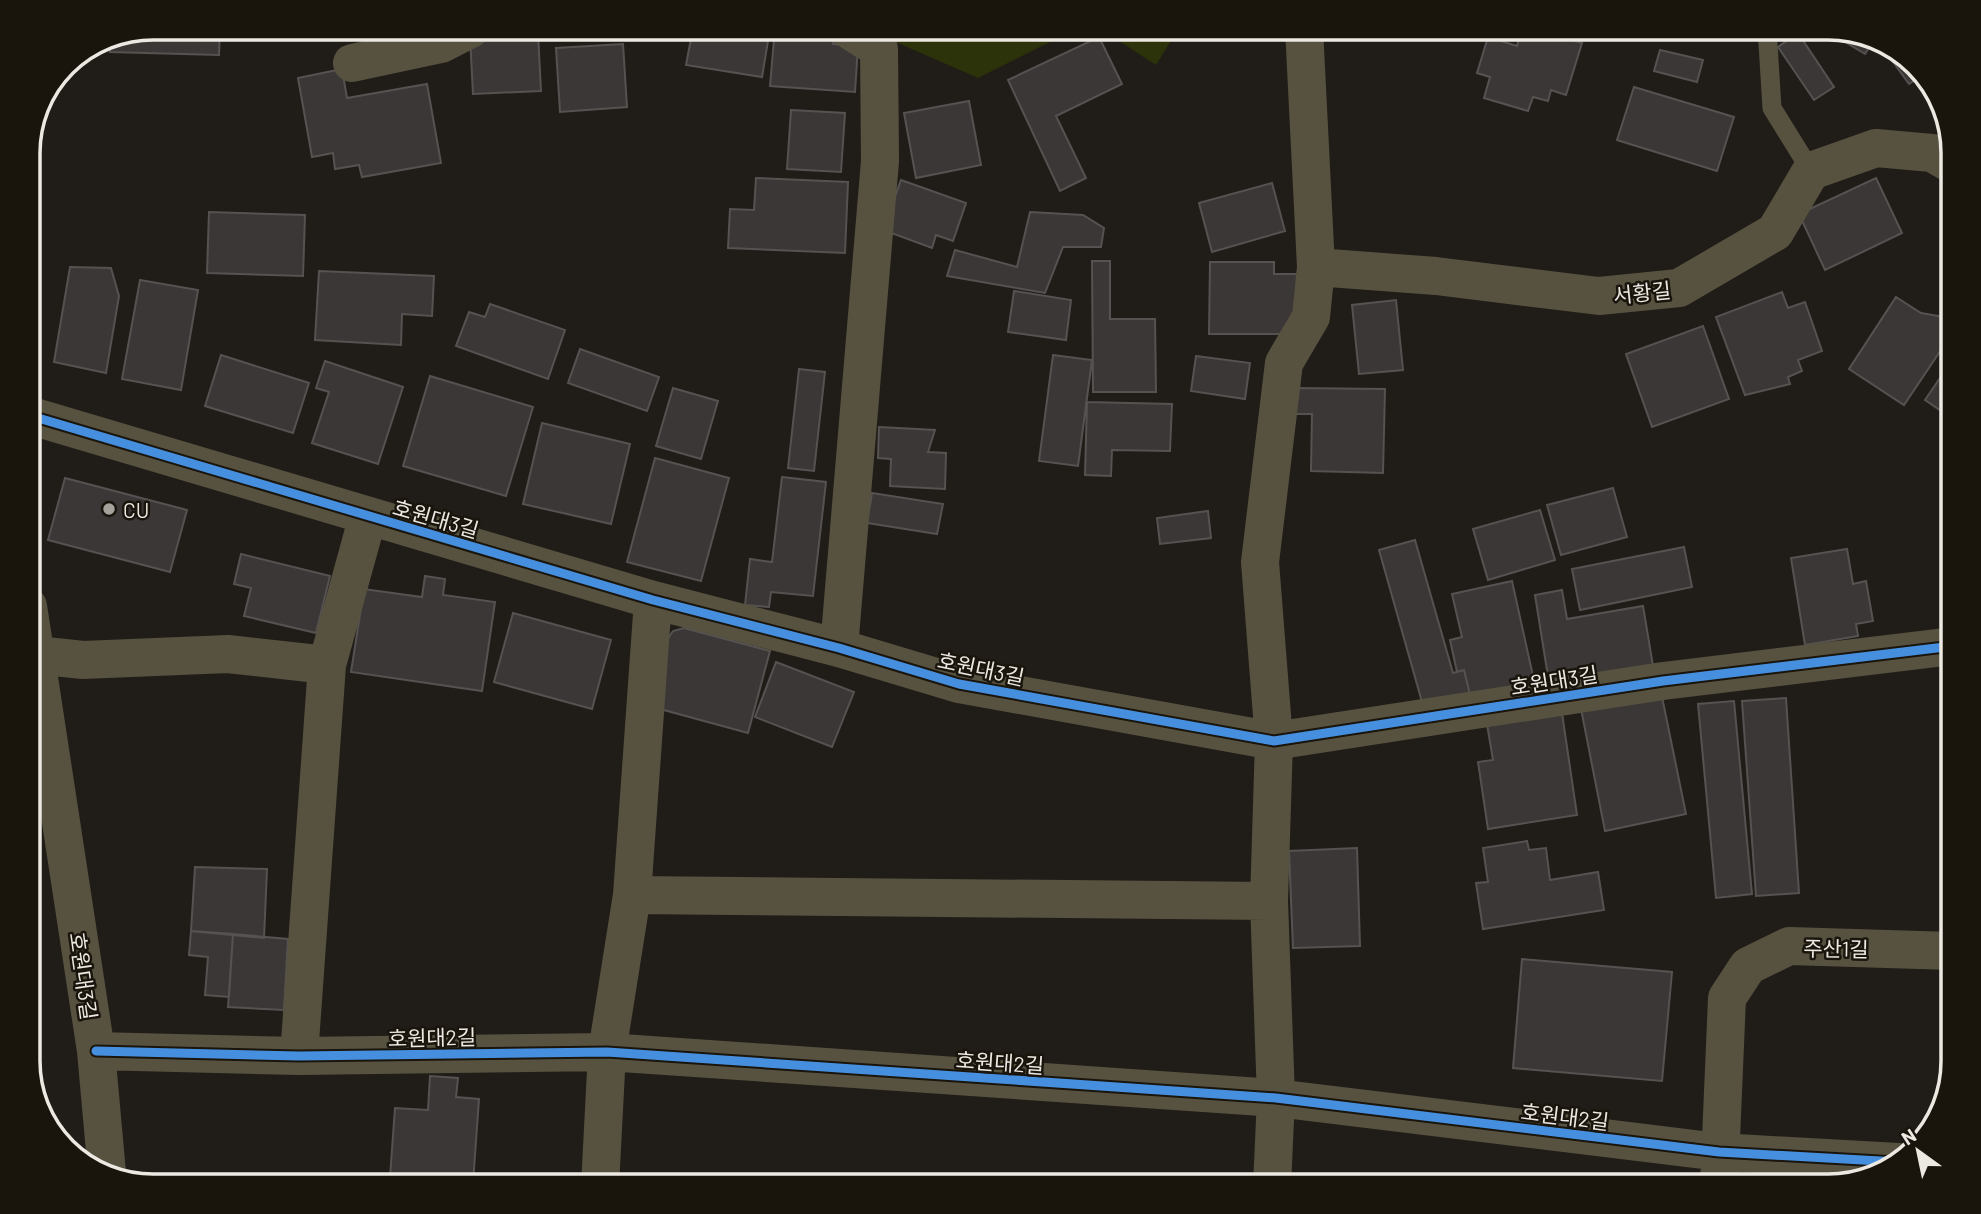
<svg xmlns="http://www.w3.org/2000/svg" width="1981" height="1214" viewBox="0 0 1981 1214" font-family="Barlow,'Noto Sans KR',sans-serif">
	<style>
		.green { fill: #2c3209 }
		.building { fill: #3a3736; stroke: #565252; stroke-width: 2 }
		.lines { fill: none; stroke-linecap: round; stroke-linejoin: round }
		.lane { stroke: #575240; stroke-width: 19 }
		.street { stroke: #575240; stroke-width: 38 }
		.cycleway-casing { stroke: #1a150c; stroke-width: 13 }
		.cycleway { stroke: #468fdf; stroke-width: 9 }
		.poi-dot { fill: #a5a19b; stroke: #1a150c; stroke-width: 2.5 }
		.labels { text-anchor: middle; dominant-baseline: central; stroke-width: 5; stroke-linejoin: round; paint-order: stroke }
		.street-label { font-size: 21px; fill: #ece8e2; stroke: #1a150c }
		.poi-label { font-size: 21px; fill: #ece8e2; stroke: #1a150c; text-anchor: start }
		.rim { fill: none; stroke: #ece8e2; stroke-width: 3.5 }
	</style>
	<rect width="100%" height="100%" fill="#201d18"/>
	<path class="green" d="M 882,28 L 1078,28 L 978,78 L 882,36 Z
		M 1099,28 L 1179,28 L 1156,65 Z"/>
	<path class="building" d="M 154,28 L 220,28 L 219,55 L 110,52 L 110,37 Z
		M 333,28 L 397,28 L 336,40 Z
		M 693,28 L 727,28 L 769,35 L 762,77 L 686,65 Z
		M 775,28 L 834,28 L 833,44 L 858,46 L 855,92 L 770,86 Z
		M 1522,28 L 1532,28 L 1582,43 L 1566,95 L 1551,90 L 1548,101 L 1533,97 L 1528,111 L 1484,98 L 1490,77 L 1477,73 L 1488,37 L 1517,46 Z
		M 1822,28 L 1827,28 L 1874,40 L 1865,54 Z
		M 538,33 L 541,91 L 473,94 L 470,36 Z
		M 1798,33 L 1834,87 L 1814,100 L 1778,47 Z
		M 1099,37 L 1122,84 L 1056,116 L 1086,178 L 1060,191 L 1008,80 Z
		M 623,44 L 627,107 L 560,112 L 556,48 Z
		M 1660,50 L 1703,60 L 1697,82 L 1654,71 Z
		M 1895,50 L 1921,76 L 1909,84 L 1888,55 Z
		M 342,69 L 347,98 L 427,84 L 441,163 L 362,177 L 359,165 L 335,169 L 333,153 L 312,157 L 298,78 Z
		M 1634,87 L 1734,117 L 1717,171 L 1617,140 Z
		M 969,101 L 981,165 L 916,178 L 904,113 Z
		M 791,110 L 845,113 L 841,172 L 787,169 Z
		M 756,178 L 848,182 L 845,253 L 728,248 L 730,209 L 754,210 Z
		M 1876,178 L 1902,233 L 1825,270 L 1799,214 Z
		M 901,180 L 966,203 L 953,241 L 936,235 L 932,248 L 883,230 Z
		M 1272,183 L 1285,231 L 1212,252 L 1199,203 Z
		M 209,212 L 305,215 L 303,276 L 207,273 Z
		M 1030,212 L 1083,215 L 1104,228 L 1101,247 L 1063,247 L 1045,293 L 947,276 L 955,250 L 1017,267 Z
		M 1092,261 L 1110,261 L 1110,319 L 1155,319 L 1156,392 L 1093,392 Z
		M 1210,262 L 1274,262 L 1274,274 L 1298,274 L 1298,334 L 1209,334 Z
		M 70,267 L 111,268 L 119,296 L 106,373 L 54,362 Z
		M 319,271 L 434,276 L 432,316 L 402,314 L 401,345 L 315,340 Z
		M 140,280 L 198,290 L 181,390 L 122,379 Z
		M 1014,291 L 1071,300 L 1066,340 L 1008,332 Z
		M 1782,292 L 1788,308 L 1805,302 L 1822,351 L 1798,360 L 1802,371 L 1788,377 L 1790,384 L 1745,395 L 1716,317 Z
		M 1896,297 L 1921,313 L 1944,317 L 1953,323 L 1953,332 L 1904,405 L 1849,369 Z
		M 1396,300 L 1403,370 L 1359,374 L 1352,305 Z
		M 490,304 L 565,330 L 548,379 L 456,346 L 469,312 L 485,317 Z
		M 1703,326 L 1729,399 L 1652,427 L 1626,354 Z
		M 580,349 L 659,377 L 647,411 L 568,383 Z
		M 221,355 L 309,383 L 293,433 L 205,406 Z
		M 1053,355 L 1092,360 L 1078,466 L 1039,461 Z
		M 1196,356 L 1250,363 L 1245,399 L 1191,391 Z
		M 1953,359 L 1953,419 L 1925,400 Z
		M 325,361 L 403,387 L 378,464 L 312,443 L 329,392 L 316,388 Z
		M 799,369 L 825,372 L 814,471 L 788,468 Z
		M 430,376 L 533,407 L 506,496 L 403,466 Z
		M 673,388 L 718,401 L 701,459 L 656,446 Z
		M 1294,388 L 1385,389 L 1383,473 L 1311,471 L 1312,414 L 1293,414 Z
		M 1087,402 L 1172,404 L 1170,451 L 1112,450 L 1111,476 L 1085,475 Z
		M 542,423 L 630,444 L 611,524 L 523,504 Z
		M 879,427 L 935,430 L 928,452 L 946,453 L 945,489 L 890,486 L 891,459 L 878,458 Z
		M 655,458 L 729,478 L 701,581 L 627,562 Z
		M 782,477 L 826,482 L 813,596 L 771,592 L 769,607 L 745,605 L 750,559 L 772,562 Z
		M 65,478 L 187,510 L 170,572 L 48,540 Z
		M 1613,488 L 1627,537 L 1561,555 L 1547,505 Z
		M 872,493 L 943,504 L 937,534 L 867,523 Z
		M 1540,510 L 1555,560 L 1488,580 L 1473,529 Z
		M 1208,511 L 1211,538 L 1160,544 L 1157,518 Z
		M 1415,540 L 1453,673 L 1464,670 L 1471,699 L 1424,709 L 1379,550 Z
		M 1684,547 L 1692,587 L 1580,610 L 1572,569 Z
		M 1847,549 L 1853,584 L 1866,581 L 1873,621 L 1856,624 L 1858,636 L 1805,645 L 1791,558 Z
		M 241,554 L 330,576 L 316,633 L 244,616 L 251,588 L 234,584 Z
		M 425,576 L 445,579 L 443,595 L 495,602 L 482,691 L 351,672 L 364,589 L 422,597 Z
		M 1512,581 L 1535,685 L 1471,699 L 1464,670 L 1457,672 L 1450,640 L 1462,637 L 1452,594 Z
		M 1562,590 L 1567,619 L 1643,606 L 1653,666 L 1549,683 L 1535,595 Z
		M 513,613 L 611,640 L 592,709 L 494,682 Z
		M 684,628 L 770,651 L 748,733 L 649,706 L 667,640 L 673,631 Z
		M 776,662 L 854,692 L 832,747 L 755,717 Z
		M 1661,692 L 1686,814 L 1605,831 L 1581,709 Z
		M 1786,698 L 1799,893 L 1756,896 L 1742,701 Z
		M 1734,701 L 1752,894 L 1716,898 L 1698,704 Z
		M 1562,713 L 1577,815 L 1488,829 L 1478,762 L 1493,760 L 1487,724 Z
		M 1527,841 L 1529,850 L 1546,848 L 1550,880 L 1598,872 L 1604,910 L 1483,929 L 1476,883 L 1488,882 L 1483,848 Z
		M 1357,848 L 1360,946 L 1293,948 L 1289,851 Z
		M 195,867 L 267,869 L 264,938 L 191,931 Z
		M 191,931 L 233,934 L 229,997 L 205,995 L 208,957 L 189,955 Z
		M 233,934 L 288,939 L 284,1010 L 228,1007 Z
		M 1522,959 L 1672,972 L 1662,1081 L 1513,1068 Z
		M 430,1076 L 458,1078 L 456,1097 L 479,1099 L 473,1183 L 390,1177 L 395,1108 L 428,1110 Z"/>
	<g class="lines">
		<path class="lane" d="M 1767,28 L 1772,108 L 1811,171"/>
		<path class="street" d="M 352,63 L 441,44 L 472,28
			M 1316,267 L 1436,276 L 1599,296 L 1679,288 L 1775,232 L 1811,171 L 1876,148 L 1932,153 L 1953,165
			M 28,415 L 653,600 L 839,648 L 959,684 L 1274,741 L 1663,681 L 1953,646
			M 28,606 L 96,1051 L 107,1173
			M 839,648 L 880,161 L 879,49 L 846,28
			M 36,655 L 83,660 L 228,654 L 327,665
			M 632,895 L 1269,901
			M 96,1051 L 299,1056 L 607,1052 L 1276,1098 L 1719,1152 L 1898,1162
			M 299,1056 L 327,665 L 368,516
			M 600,1186 L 607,1052 L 632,895 L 653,600
			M 1272,1186 L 1276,1098 L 1269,901 L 1274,741 L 1260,562 L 1284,363 L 1311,317 L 1316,267 L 1304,28
			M 1719,1186 L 1727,998 L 1748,966 L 1789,946 L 1953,951"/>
		<g class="cycleway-casing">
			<path id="cycleway" d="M 28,415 L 653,600 L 839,648 L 959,684 L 1274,741 L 1663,681 L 1953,646
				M 96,1051 L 299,1056 L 607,1052 L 1276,1098 L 1719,1152 L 1898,1162"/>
		</g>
		<use href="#cycleway" class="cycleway"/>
	</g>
	<circle class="poi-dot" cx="109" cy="509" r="7"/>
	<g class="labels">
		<g class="street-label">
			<text transform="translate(1642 292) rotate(-6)">서황길</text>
			<text transform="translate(436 518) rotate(16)">호원대3길</text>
			<text transform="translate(981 668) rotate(12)">호원대3길</text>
			<text transform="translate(1554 680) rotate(-9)">호원대3길</text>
			<text transform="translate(1836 948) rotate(1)">주산1길</text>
			<text transform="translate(84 976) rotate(82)">호원대3길</text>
			<text transform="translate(432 1037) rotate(-1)">호원대2길</text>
			<text transform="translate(1000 1062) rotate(4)">호원대2길</text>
			<text transform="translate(1565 1116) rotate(7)">호원대2길</text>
		</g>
		<g class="poi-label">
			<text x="123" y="509">CU</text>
		</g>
	</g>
	<path d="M0 0H1981V1214H0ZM153 40H1828A113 113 0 0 1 1941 153V1061A113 113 0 0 1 1828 1174H153A113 113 0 0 1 40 1061V153A113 113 0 0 1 153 40Z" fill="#1a150c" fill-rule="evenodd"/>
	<path class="rim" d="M153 40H1828A113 113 0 0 1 1941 153V1061A113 113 0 0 1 1828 1174H153A113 113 0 0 1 40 1061V153A113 113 0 0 1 153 40Z"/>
	<g transform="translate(1918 1151) rotate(327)" stroke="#1a150c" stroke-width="5" paint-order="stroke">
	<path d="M0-5L12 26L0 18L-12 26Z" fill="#ece8e2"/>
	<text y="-10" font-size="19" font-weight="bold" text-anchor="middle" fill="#ece8e2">N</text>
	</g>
</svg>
